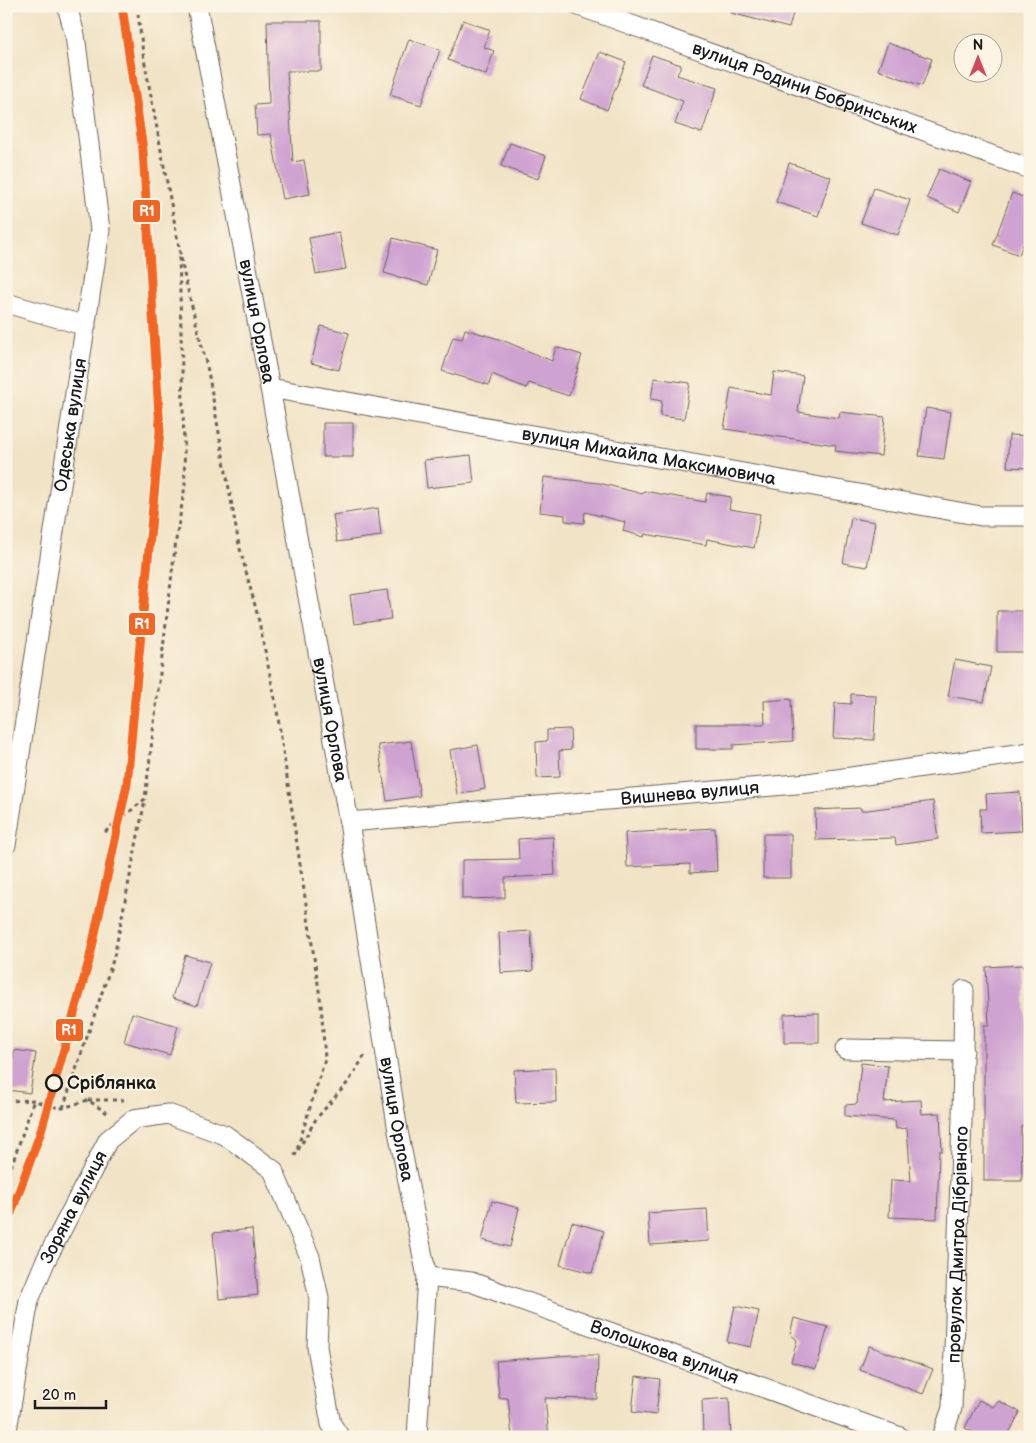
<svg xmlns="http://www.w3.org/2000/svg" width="1036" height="1443" viewBox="0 0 1036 1443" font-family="'Balsamiq Sans',sans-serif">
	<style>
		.building { fill: #cfa3d1 }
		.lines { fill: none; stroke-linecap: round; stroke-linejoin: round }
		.street-casing { stroke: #676258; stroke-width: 21 }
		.path { stroke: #676258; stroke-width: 3; stroke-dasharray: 4 4; stroke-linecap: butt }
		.street { stroke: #fff; stroke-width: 19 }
		.rail-1-casing { stroke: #fcf5e5; stroke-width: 12 }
		.rail-1 { stroke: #f26522; stroke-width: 9 }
		.stop-dot { fill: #fcf5e5; stroke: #1c1c1c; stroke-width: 2.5 }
		.labels { text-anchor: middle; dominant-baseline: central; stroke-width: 4; stroke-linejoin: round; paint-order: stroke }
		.street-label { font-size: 18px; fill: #1c1c1c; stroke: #fcf5e5 }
		.stop-label { font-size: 18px; font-weight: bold; fill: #1c1c1c; stroke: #fcf5e5; text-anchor: start }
		.line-badge { stroke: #fcf5e5; stroke-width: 2 }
		.badge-label { font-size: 14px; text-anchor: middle; font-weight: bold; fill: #fff }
	</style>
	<rect width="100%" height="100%" fill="#fcf5e5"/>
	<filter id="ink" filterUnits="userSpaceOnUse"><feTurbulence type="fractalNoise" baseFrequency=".02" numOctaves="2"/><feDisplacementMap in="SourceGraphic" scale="10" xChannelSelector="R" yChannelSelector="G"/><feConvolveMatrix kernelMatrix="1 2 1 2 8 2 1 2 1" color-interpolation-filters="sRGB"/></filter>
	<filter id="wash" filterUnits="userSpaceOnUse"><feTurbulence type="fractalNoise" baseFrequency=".0096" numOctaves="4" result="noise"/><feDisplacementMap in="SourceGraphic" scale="20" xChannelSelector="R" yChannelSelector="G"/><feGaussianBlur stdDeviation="1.12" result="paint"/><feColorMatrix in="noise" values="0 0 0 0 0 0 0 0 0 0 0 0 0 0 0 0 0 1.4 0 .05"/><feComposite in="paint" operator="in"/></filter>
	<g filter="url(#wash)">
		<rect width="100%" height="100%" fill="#f1e3c6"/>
		<g id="blocks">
			<path class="building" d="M 732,6 L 795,6 L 789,28 L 731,13 Z
				M 463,20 L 490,30 L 484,47 L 494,51 L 486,75 L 448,60 Z
				M 267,21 L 321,21 L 321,71 L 287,71 L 293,162 L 304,160 L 310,194 L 283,199 L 271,134 L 257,135 L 255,105 L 269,104 Z
				M 409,39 L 440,50 L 421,105 L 390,95 Z
				M 888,43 L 932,59 L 922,86 L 878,70 Z
				M 600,52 L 626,62 L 607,110 L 581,99 Z
				M 652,55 L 681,65 L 677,75 L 717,88 L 702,133 L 675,124 L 683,101 L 641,85 Z
				M 510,143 L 546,156 L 538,179 L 501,166 Z
				M 789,163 L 831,177 L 818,216 L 776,202 Z
				M 939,169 L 971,182 L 959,212 L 927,198 Z
				M 874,188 L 910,200 L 898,235 L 861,223 Z
				M 1012,193 L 1030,200 L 1030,225 L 1019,255 L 993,245 Z
				M 339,232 L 346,269 L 316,274 L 309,238 Z
				M 393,238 L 437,250 L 428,285 L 384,273 Z
				M 321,326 L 349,333 L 339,370 L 311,363 Z
				M 465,329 L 502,340 L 552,361 L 556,347 L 582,355 L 569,396 L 529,383 L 526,388 L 492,374 L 489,385 L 442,371 L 453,337 L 462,339 Z
				M 774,372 L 803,376 L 798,412 L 839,418 L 840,412 L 885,417 L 881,456 L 835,451 L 836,445 L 724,429 L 731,388 L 771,395 Z
				M 654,378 L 690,383 L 684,419 L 660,416 L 662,401 L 651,399 Z
				M 926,408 L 951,412 L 944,459 L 919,456 Z
				M 323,423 L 353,423 L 353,457 L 323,457 Z
				M 1009,435 L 1030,436 L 1030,468 L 1007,467 Z
				M 471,455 L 474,483 L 427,488 L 424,460 Z
				M 544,477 L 599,483 L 643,494 L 644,491 L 705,502 L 707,493 L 731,497 L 729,509 L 760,514 L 754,548 L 707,539 L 706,545 L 645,534 L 644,537 L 623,531 L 625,522 L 585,512 L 584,523 L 565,521 L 565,515 L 540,512 Z
				M 378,508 L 381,536 L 337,542 L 333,515 Z
				M 851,518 L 875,522 L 867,567 L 843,563 Z
				M 387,590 L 391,619 L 354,624 L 350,595 Z
				M 997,611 L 1030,611 L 1030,652 L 997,652 Z
				M 955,660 L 991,667 L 984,702 L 948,696 Z
				M 851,694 L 876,695 L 874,740 L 833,738 L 835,703 L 851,704 Z
				M 791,699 L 793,741 L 733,745 L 733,749 L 696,749 L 696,724 L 765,724 L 764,701 Z
				M 570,729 L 571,750 L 559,751 L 560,777 L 537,778 L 536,742 L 547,741 L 547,730 Z
				M 411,741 L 420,796 L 387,801 L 378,745 Z
				M 478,745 L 485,789 L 457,794 L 450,750 Z
				M 1020,792 L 1022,831 L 981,833 L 980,809 L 987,809 L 986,794 Z
				M 933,801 L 938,839 L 896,845 L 895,838 L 816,840 L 815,810 L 861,808 L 861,811 Z
				M 715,828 L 717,871 L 690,873 L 690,864 L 627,867 L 625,833 Z
				M 763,834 L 791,834 L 791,878 L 763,878 Z
				M 553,837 L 555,875 L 505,878 L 505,898 L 462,899 L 462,860 L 519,859 L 518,839 Z
				M 531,931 L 533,971 L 501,973 L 499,933 Z
				M 185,955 L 210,962 L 197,1006 L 172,998 Z
				M 1024,965 L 1026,1023 L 1030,1023 L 1030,1126 L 1021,1126 L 1022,1181 L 984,1181 L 984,1025 L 989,1025 L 986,967 Z
				M 132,1013 L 178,1026 L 170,1055 L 124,1042 Z
				M 819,1013 L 819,1043 L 784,1043 L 784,1014 Z
				M 14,1050 L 36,1053 L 30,1093 L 8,1090 Z
				M 861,1063 L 888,1066 L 884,1102 L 921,1100 L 922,1114 L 940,1113 L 942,1151 L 939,1151 L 937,1219 L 889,1217 L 891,1180 L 911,1181 L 907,1128 L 896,1129 L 895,1120 L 845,1116 L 845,1105 L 857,1104 Z
				M 555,1068 L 556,1102 L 516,1103 L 514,1070 Z
				M 492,1201 L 519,1208 L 510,1247 L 482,1240 Z
				M 707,1209 L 709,1241 L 650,1245 L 648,1213 Z
				M 572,1222 L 604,1231 L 592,1273 L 560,1265 Z
				M 252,1229 L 258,1295 L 219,1299 L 213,1233 Z
				M 735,1306 L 759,1311 L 751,1347 L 727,1342 Z
				M 794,1318 L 828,1327 L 816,1369 L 791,1362 L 797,1340 L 790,1334 Z
				M 869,1346 L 933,1369 L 923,1394 L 860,1370 Z
				M 572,1355 L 598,1355 L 597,1399 L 545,1398 L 549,1437 L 512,1437 L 508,1398 L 499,1398 L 496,1361 Z
				M 636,1376 L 660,1379 L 656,1415 L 632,1412 Z
				M 729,1398 L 731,1437 L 703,1437 L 702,1400 Z
				M 979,1400 L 993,1407 L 999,1401 L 1020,1412 L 1007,1437 L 983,1437 L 965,1428 Z"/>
		</g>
	</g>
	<g filter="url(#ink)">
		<use href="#blocks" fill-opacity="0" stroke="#676258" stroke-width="1"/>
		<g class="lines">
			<g class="street-casing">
				<g id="street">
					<path id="s1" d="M 197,6 L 270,388 L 349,822 L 398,1131 L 427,1277 L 417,1437"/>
					<path id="s2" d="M 579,6 L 1030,169"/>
					<path d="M 6,303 L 86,326"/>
					<path id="s3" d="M 270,388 L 981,516 L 1030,516"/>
					<path id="s4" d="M 349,822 L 808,783 L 1030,752"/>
					<path id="s5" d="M 6,845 L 100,230 L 75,35 L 67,6"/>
					<path d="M 845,1049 L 964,1051"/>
					<path id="s6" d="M 427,1277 L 471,1282 L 900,1437"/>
					<path id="s7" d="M 6,1436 L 29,1300 L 45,1262 L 108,1140 L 134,1119 L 168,1114 L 225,1135 L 273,1170 L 310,1257 L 319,1298 L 317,1347 L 331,1424 L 340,1437"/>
					<path id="s8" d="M 942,1437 L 952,1408 L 962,1119 L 964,990"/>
				</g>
			</g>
			<path class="path" d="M 137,6 L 143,53 L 184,274 L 208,371 L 239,545 L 258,617 L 276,704 L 321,1004 L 325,1059 L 295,1156
				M 105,832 L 145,799 L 176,540 L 185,486 L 179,254
				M 88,1100 L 124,1100
				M 6,1101 L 34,1100 L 48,1106 L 63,1108 L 88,1100 L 107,1113
				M 63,1108 L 114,957 L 145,800
				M 298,1150 L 316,1119 L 349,1081 L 365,1055
				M 6,1182 L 34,1100"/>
			<use href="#street" class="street"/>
			<g class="rail-1-casing">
				<path id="rail-1" d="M 6,1227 L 40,1134 L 89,961 L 127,784 L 160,431 L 143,150 L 122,6"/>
			</g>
			<use href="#rail-1" class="rail-1"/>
		</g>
	</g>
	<circle class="stop-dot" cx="54" cy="1083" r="8"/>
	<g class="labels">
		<g class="street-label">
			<text stroke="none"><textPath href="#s2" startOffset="240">вулиця Родини Бобринських</textPath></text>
			<text stroke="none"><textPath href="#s1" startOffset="321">вулиця Орлова</textPath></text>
			<text stroke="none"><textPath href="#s5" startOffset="425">Одеська вулиця</textPath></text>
			<text stroke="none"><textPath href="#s3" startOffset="385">вулиця Михайла Максимовича</textPath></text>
			<text stroke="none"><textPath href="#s1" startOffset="726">вулиця Орлова</textPath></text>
			<text stroke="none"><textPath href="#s4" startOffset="342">Вишнева вулиця</textPath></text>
			<text stroke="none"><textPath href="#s1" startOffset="1131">вулиця Орлова</textPath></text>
			<text stroke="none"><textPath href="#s7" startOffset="241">Зоряна вулиця</textPath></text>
			<text stroke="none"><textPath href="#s8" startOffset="194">провулок Дмитра Дібрівного</textPath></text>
			<text stroke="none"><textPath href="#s6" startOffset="250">Волошкова вулиця</textPath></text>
		</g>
		<g class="stop-label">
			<text x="67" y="1083">Сріблянка</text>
		</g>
	</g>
	<g class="line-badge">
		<rect x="132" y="199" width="29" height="24" rx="5" fill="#f26522"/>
		<rect x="128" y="612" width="28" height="24" rx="5" fill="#f26522"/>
		<rect x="55" y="1018" width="29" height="24" rx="5" fill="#f26522"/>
	</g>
	<g class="badge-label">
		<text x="147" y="216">R1</text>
		<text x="142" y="629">R1</text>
		<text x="69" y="1035">R1</text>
	</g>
	<rect width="1036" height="1443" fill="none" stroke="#fcf5e5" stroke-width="25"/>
	<g transform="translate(978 58)"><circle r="24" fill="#fcf5e5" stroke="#a29e95"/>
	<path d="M0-4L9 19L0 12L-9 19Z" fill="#d1495b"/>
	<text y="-8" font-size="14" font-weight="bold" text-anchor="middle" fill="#1c1c1c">N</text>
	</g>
	<path d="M35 1400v8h71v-8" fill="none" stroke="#1c1c1c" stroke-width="2.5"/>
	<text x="42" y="1400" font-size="15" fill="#1c1c1c" stroke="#fcf5e5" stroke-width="4" paint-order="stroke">20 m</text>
</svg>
